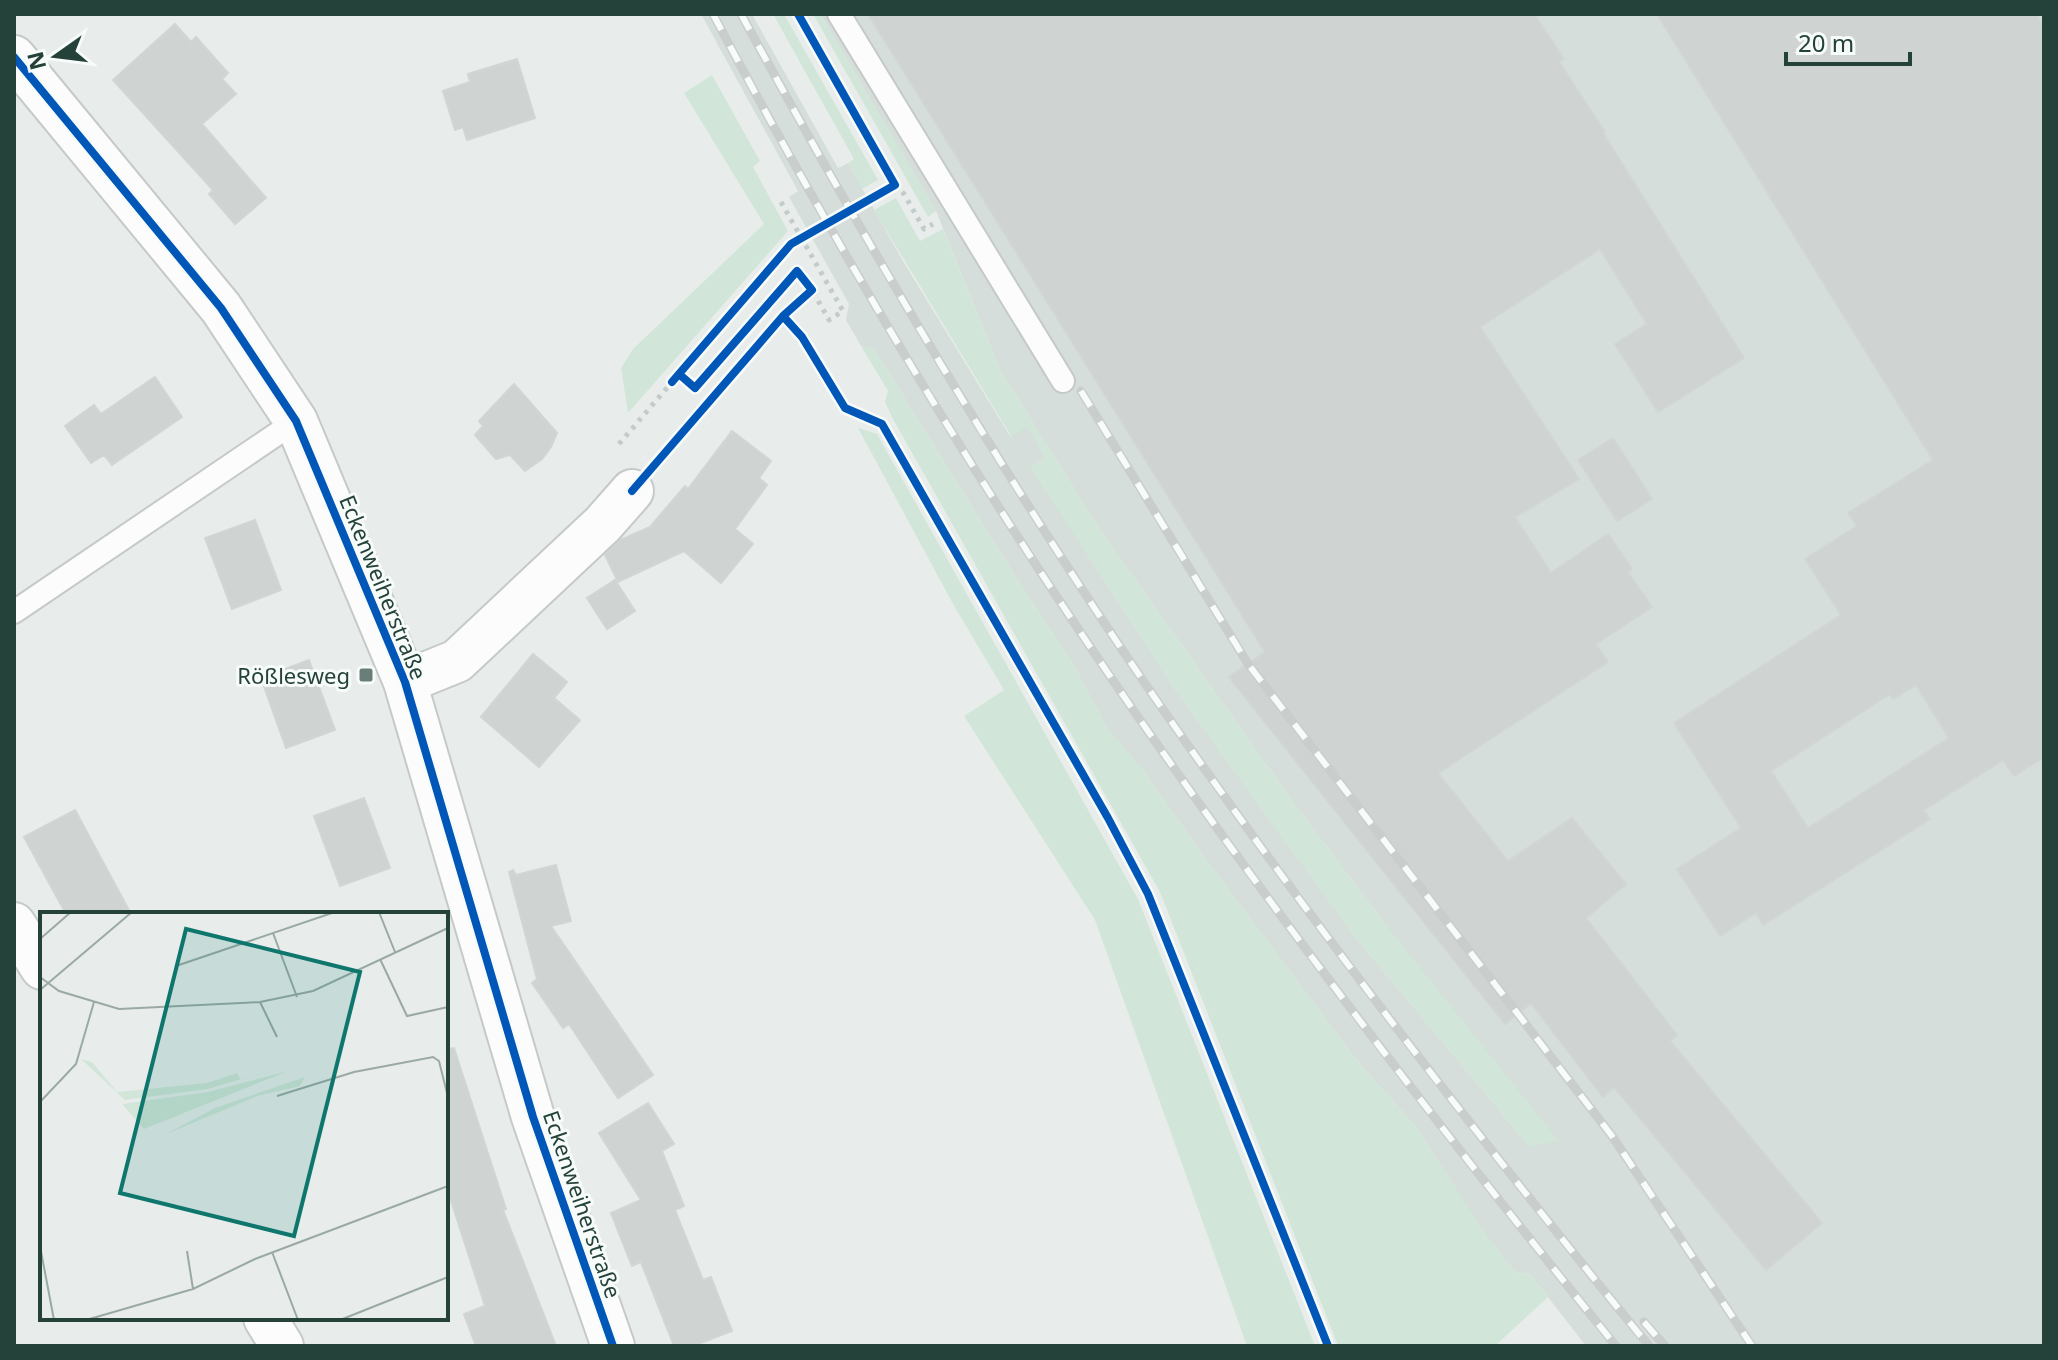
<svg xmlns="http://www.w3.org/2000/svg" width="2058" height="1360" viewBox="0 0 2058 1360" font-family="'Noto Sans',sans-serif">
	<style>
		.built { fill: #d6dedb }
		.green { fill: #d1e6d8 }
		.building { fill: #cfd4d2; stroke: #d1d6d4; stroke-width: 2; fill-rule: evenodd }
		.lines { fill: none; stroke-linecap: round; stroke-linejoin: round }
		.lane-casing { stroke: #c5cac8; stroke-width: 26 }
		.street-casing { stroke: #c5cac8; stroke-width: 46 }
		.path { stroke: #c3ccca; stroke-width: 5; stroke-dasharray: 4 6; stroke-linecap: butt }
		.lane { stroke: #fcfcfc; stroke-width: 22 }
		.street { stroke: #fcfcfc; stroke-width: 42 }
		.rail-casing { stroke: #c9cdcc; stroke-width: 9 }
		.rail { stroke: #f7fbf9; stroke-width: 6; stroke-dasharray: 18; stroke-linecap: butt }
		.cycleway-casing { stroke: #f7fbf9; stroke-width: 13 }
		.cycleway { stroke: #0057b8; stroke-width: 8 }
		.poi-dot { fill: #697e78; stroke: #f7fbf9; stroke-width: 3 }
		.labels { text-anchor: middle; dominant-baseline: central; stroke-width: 6; stroke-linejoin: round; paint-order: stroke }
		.street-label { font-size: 22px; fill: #24423a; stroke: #f7fbf9 }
		.poi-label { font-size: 22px; fill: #24423a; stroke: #f7fbf9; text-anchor: end }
		.inset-road { fill: none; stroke: #9aa9a4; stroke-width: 2 }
		.view { fill: #0f766e; fill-opacity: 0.15; stroke: #0f766e; stroke-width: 4 }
		.inset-edge { fill: none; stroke: #24423a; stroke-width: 4 }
	</style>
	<rect width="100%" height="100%" fill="#e8edeb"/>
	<path class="built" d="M 701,14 L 752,14 L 838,168 L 848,163 L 903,261 L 1010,436 L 1027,426 L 1046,457 L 1031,467 L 1172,685 L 1357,939 L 1530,1147 L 1382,920 L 1290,798 L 1098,527 L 1000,370 L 936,211 L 820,14 L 2044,14 L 2044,1346 L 1586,1346 L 1530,1274 L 1515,1272 L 1487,1237 L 1416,1127 L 1358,1062 L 1204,857 L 1140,766 L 1118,744 L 1100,717 L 1072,662 L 1015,576 L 874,349 L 861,346 L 846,320 L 849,304 L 789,197 L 798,191 Z"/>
	<path class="green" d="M 773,14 L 784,14 L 878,180 L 862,189 L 848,163 L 854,159 Z
		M 813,14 L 820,14 L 936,211 L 928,217 Z
		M 712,75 L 760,161 L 753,167 L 788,231 L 628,413 L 621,368 L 633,349 L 764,224 L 684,93 Z
		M 896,198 L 920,241 L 943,229 L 1000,370 L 1098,527 L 1290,798 L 1382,920 L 1558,1140 L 1530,1147 L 1357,939 L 1264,813 L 1172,685 L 1030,467 L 1046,457 L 1027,427 L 1011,436 L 874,210 Z
		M 861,346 L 874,349 L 1015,576 L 1072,662 L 1109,730 L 1140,766 L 1204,857 L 1358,1062 L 1416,1127 L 1487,1236 L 1515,1272 L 1530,1274 L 1548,1297 L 1495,1346 L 1338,1346 L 1160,892 L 893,419 L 885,402 L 888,391 Z
		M 858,428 L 877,434 L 1138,899 L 1315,1346 L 1247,1346 L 1095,920 L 964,716 L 1004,690 L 953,604 Z"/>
	<path class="building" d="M 868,14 L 1534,14 L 1564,59 L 1559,62 L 1605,132 L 1603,133 L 1744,358 L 1658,412 L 1615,344 L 1647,324 L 1600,249 L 1480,327 L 1579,479 L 1515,517 L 1551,573 L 1608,534 L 1632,569 L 1628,572 L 1652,607 L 1596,644 L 1608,662 L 1438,773 L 1508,861 L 1572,818 L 1626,884 L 1586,918 L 1677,1035 L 1670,1041 L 1822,1223 L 1766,1270 L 1614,1087 L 1603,1097 L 1531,1003 L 1505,1024 L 1229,677 L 1265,652 Z
		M 1657,14 L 2036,14 L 2044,27 L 2044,757 L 2014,776 L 2003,760 L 1924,810 L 1930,819 L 1763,925 L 1756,913 L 1720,936 L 1677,869 L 1741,828 L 1674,723 L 1841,615 L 1805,559 L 1857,526 L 1848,513 L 1933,460 ZM 1916,685 L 1949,738 L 1808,828 L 1771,771 L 1890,694 L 1893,699 Z
		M 175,24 L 191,42 L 196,37 L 228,73 L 222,79 L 236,94 L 202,124 L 266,198 L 235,224 L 209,194 L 213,190 L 113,80 Z
		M 517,59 L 535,118 L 467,140 L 463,127 L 455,130 L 443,91 L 470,82 L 468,74 Z
		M 155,377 L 182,417 L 112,465 L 104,455 L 91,463 L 65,426 L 94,405 L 101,414 Z
		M 514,384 L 557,433 L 551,447 L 542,459 L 525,471 L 510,455 L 496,459 L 475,435 L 483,426 L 479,421 Z
		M 732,431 L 771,461 L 759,478 L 767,485 L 735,529 L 753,544 L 721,583 L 684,551 L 618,582 L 605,555 L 620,540 L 650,527 L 685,486 L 688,489 Z
		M 1613,438 L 1652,499 L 1617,521 L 1578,460 Z
		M 255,520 L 281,590 L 232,609 L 205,538 Z
		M 615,580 L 635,611 L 607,629 L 587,598 Z
		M 533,654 L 567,682 L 554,698 L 580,720 L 539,767 L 481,717 Z
		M 309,660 L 335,730 L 286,748 L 261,678 Z
		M 364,798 L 390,868 L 340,886 L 314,816 Z
		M 75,810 L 131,914 L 66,914 L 24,837 Z
		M 556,865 L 571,921 L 551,926 L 653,1075 L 618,1098 L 569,1024 L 563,1028 L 532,983 L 537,979 L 509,872 L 513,870 L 516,875 Z
		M 454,1048 L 506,1209 L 503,1210 L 556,1346 L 476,1346 L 464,1314 L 485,1306 L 446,1185 L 446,1049 Z
		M 648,1103 L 674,1144 L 662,1151 L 684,1206 L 675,1210 L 703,1280 L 711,1277 L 732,1331 L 693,1346 L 674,1346 L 641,1262 L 632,1266 L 611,1213 L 641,1200 L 599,1133 Z"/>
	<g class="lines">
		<g class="lane-casing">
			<path id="lane" d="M 839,14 L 1063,381
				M 14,612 L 296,421"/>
		</g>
		<g class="street-casing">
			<path id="street" d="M 14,57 L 221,308 L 296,421 L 405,682 L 533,1117 L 613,1346
				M 405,682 L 457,661 L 603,524 L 632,491
				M 14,924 L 42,968
				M 265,1318 L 282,1346"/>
		</g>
		<path class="path" d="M 895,185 L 904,194 L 924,229 L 933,224
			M 781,202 L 843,311 L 829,320 L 812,290
			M 619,444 L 672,382"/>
		<use href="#lane" class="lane"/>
		<use href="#street" class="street"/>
		<g class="rail-casing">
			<path id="rail" d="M 713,14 C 840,255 981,490 1136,714 C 1287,931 1450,1141 1616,1346
				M 741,14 C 869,249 1005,480 1157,701 C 1311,923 1478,1137 1649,1346
				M 1081,391 L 1248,664 L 1612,1136 L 1752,1346
				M 1644,1322 L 1665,1346"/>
		</g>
		<use href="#rail" class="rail"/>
		<g class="cycleway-casing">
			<path id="cycleway" d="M 14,57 L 221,308 L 296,421 L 405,682 L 533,1117 L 613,1346
				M 783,316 L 802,337 L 845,408 L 882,424 L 1108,818 L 1148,894 L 1328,1346
				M 672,382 L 791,244 L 895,185 L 798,14
				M 632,491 L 783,316 L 812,290 L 797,271 L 695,388 L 679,374"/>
		</g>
		<use href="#cycleway" class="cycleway"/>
	</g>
	<rect class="poi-dot" x="358" y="667" width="16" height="16" rx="4"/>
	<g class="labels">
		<g class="street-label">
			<text transform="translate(384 587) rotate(68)">Eckenweiherstraße</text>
			<text transform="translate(583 1204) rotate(71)">Eckenweiherstraße</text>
		</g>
		<g class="poi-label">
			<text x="350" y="675">Rößlesweg</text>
		</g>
	</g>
	<g transform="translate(40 912)">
		<rect width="408" height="408" fill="#e8edeb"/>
		<path d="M 41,147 L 52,150 L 77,180 L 167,171 L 197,161 L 200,167 L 238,156 L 168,177 L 85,188 ZM 248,159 L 104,217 L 82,192 L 168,180 ZM 265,165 L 260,174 L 217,184 L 124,223 L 175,196 Z" fill="#d1e6d8"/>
		<path class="inset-road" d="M 339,0 L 355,40M 233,21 L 257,85M 0,27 L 31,0M 340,47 L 367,104 L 408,95M 136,54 L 295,0M 0,65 L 19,79 L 79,97 L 220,90 L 273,79 L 408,16M 0,78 L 92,0M 220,90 L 237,125M 237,184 L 314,160 L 393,145 L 399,149 L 408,185M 0,190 L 36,152 L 54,90M 0,334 L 14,408M 147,339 L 153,377M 232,340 L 258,408M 46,408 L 153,377 L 215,347 L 408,274M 300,408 L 408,365"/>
		<path class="view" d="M 146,17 L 320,60 L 254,324 L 80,281 Z"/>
		<rect width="408" height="408" class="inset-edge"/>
	</g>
	<rect width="2058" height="1360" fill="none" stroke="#24423a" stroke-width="32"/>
	<g transform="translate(56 56) rotate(256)" stroke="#f7fbf9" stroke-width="6" paint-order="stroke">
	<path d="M0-6L14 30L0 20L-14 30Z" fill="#24423a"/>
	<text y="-12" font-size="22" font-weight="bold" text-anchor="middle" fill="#24423a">N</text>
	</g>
	<path d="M1786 52v12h124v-12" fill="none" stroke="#24423a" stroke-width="4"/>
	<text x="1798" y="52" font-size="24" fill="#24423a" stroke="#f7fbf9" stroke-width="6" paint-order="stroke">20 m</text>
</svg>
